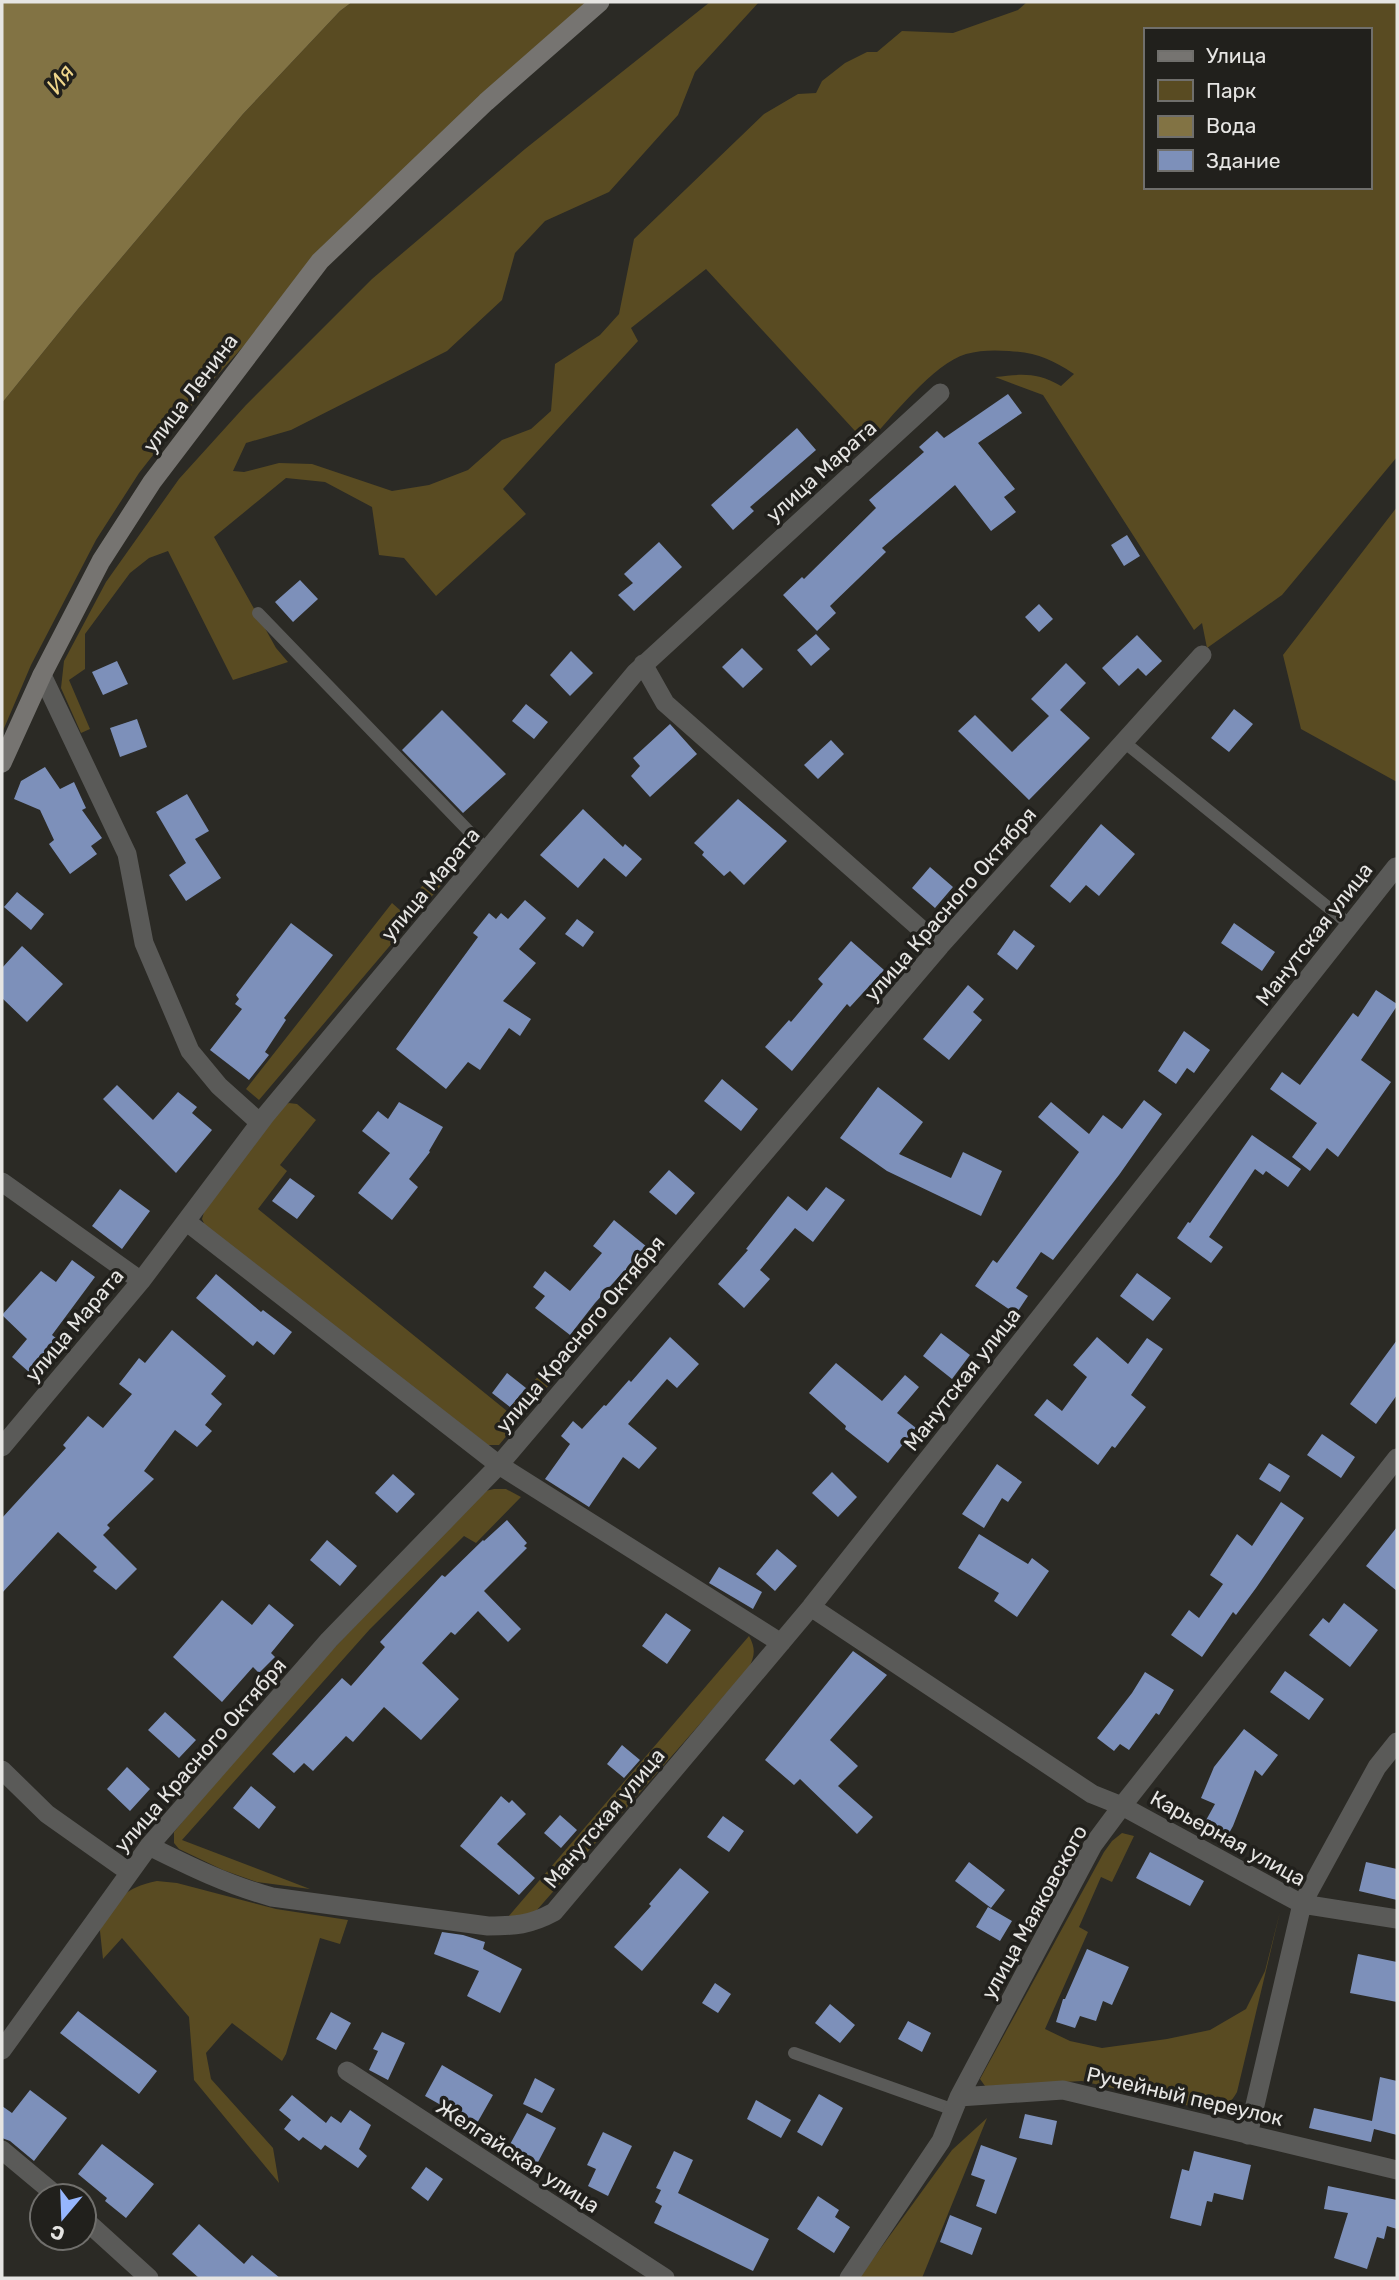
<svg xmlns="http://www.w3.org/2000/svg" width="1399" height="2280" viewBox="0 0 1399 2280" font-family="Rubik,sans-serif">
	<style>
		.green { fill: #594b22; fill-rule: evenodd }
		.water { fill: #827344 }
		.building { fill: #7d90ba }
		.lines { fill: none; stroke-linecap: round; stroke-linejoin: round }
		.service { stroke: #5a5a58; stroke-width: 12 }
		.minor { stroke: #5a5a58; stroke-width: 19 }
		.secondary { stroke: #767471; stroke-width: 19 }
		.labels { text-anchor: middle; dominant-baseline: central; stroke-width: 7; stroke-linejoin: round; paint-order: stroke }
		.street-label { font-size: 21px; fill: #e6e5e3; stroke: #21201c }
		.water-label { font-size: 23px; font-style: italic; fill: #efd68c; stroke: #21201c }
	</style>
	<rect width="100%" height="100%" fill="#2b2a25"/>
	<path class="green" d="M 352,2 L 605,2 L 320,261 L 204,390 L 139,473 L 96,540 L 31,665 L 2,733 L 2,403 L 78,309 L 243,114 L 340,11 Z
		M 710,2 L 759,2 L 695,72 L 678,115 L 609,192 L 545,221 L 515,253 L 502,300 L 447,351 L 291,430 L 246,443 L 233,471 L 244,472 L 279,463 L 312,464 L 392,491 L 429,485 L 468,470 L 502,440 L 531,429 L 551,411 L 555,364 L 600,335 L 619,314 L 634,239 L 764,114 L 798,94 L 816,93 L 822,81 L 845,63 L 867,52 L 877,52 L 902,31 L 953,33 L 1018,10 L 1027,2 L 1397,2 L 1397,457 L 1282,595 L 1207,648 L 1202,623 L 1194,630 L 1043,395 L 995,377 C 1022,374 1036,372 1061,386 L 1074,374 C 1051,359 1037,353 1009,351 C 995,350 980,350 966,354 C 934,363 890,419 867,444 L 706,269 L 631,328 L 638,341 L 503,489 L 526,514 L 436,596 L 404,558 L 379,555 L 372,507 L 325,482 L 286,478 L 214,537 L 276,648 L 288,662 L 233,680 L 168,551 L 149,558 L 130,573 L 85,634 L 85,669 L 69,680 L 90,729 L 81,733 L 61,688 L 64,661 L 106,582 L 179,479 L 246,405 L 372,279 L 525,149 ZM 1145,30 L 1369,30 L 1369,187 L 1145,187 Z
		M 1397,507 L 1397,782 L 1301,729 L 1283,655 Z
		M 456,846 L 466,856 L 259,1100 L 246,1089 L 392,903 L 401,911 Z
		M 289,1103 L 297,1104 L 316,1120 L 280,1165 L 287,1171 L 258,1209 L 507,1411 L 569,1342 L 578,1350 L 499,1445 L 488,1445 L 206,1228 L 202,1219 L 204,1212 L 279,1108 Z
		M 494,1489 L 506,1489 L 521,1497 L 476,1543 L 464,1536 L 370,1629 L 182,1840 L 310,1889 L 257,1882 L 223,1870 L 179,1849 L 174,1843 L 174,1832 L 274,1712 L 481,1492 Z
		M 749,1636 C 756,1649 755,1656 748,1669 L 537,1910 L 532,1915 L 508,1917 Z
		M 1122,1833 L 1134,1836 L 1112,1882 L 1101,1877 L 1079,1927 L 1088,1932 L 1045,2029 L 1070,2041 L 1102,2048 L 1167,2039 L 1210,2030 L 1246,2009 L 1265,1971 L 1280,1912 L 1237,2092 C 1229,2106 1223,2110 1207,2110 L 1082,2081 L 990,2086 L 985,2086 L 980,2079 L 1104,1852 L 1112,1841 Z
		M 157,1881 L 177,1883 L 276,1909 L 348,1920 L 340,1944 L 320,1938 L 286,2054 L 282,2061 L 232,2023 L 206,2053 L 211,2079 L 273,2148 L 279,2183 L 194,2080 L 189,2017 L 122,1938 L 103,1959 L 99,1922 C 120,1898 124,1888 157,1881 Z
		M 987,2118 L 922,2278 L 859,2278 L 952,2150 Z"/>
	<path class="water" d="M 2,2 L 352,2 L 340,11 L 243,114 L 78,309 L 2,403 Z"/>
	<path class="building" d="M 1008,394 L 1022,413 L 978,443 L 1015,489 L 1004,497 L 1016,512 L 991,531 L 955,485 L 882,548 L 886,552 L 830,606 L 836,613 L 817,631 L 783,595 L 802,577 L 804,579 L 876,508 L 869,500 L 924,452 L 919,447 L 937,431 L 944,438 Z
		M 797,428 L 816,450 L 750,507 L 754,511 L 733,530 L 711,505 Z
		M 1127,535 L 1140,556 L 1124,566 L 1111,545 Z
		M 659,542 L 682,567 L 634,611 L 618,595 L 633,583 L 624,574 Z
		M 300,580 L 318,599 L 293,622 L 275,602 Z
		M 1039,604 L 1053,619 L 1039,632 L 1025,617 Z
		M 816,634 L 830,649 L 811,666 L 797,650 Z
		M 1137,635 L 1162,661 L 1146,676 L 1138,668 L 1119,686 L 1102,668 Z
		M 742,648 L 763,669 L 743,688 L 722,667 Z
		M 571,651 L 593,673 L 570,696 L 550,675 Z
		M 117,661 L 128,684 L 103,695 L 92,672 Z
		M 1066,663 L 1086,683 L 1060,710 L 1090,738 L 1029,800 L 958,731 L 975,715 L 1012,752 L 1049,716 L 1031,699 Z
		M 526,704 L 548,722 L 534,739 L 512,721 Z
		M 1234,709 L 1253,724 L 1229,752 L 1211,738 Z
		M 442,710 L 506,774 L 463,813 L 402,750 Z
		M 137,719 L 147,747 L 120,757 L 110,728 Z
		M 670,724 L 697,754 L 650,797 L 631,776 L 640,766 L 633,758 Z
		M 831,740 L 844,754 L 818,779 L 804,765 Z
		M 45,767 L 60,789 L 74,782 L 86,808 L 82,810 L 102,838 L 91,846 L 97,854 L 70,874 L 49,844 L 54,840 L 40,810 L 14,799 L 21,781 Z
		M 187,794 L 209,831 L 195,839 L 221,878 L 186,901 L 169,875 L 186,863 L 156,812 Z
		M 738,799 L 787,841 L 744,885 L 730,871 L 724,876 L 702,855 L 704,852 L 694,843 Z
		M 583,809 L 623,847 L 625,844 L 642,859 L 626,877 L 604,858 L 578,888 L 540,855 Z
		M 1101,824 L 1135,854 L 1099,896 L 1086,885 L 1070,903 L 1050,886 Z
		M 930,867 L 953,887 L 935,908 L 912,888 Z
		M 17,892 L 44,914 L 31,930 L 4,907 Z
		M 525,900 L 546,918 L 519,949 L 536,963 L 503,1001 L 531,1019 L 520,1036 L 509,1028 L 480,1070 L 468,1062 L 446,1089 L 396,1049 L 478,937 L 473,933 L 489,913 L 496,919 L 501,913 L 508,919 Z
		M 577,919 L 594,932 L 583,947 L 565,934 Z
		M 291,923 L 333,955 L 284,1018 L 286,1020 L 265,1052 L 269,1055 L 249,1080 L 210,1050 L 242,1009 L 235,1004 L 239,999 L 236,995 Z
		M 1234,923 L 1275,952 L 1262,971 L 1221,943 Z
		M 1014,930 L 1035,946 L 1017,970 L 997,954 Z
		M 851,941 L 884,970 L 850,1007 L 847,1004 L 792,1071 L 765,1047 L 789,1020 L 791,1022 L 823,984 L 818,979 Z
		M 22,946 L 63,984 L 27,1022 L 2,998 L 2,968 Z
		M 968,985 L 984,999 L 973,1012 L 982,1020 L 949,1060 L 923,1039 Z
		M 1376,990 L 1397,1004 L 1397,1006 L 1361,1060 L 1391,1082 L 1338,1157 L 1327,1148 L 1310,1171 L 1292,1157 L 1317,1123 L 1270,1089 L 1282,1072 L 1300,1085 L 1353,1013 L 1358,1017 Z
		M 1184,1031 L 1210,1050 L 1194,1073 L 1187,1068 L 1176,1084 L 1158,1071 Z
		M 722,1079 L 758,1109 L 741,1131 L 704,1101 Z
		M 117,1085 L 153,1120 L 178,1092 L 197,1107 L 192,1113 L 212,1130 L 176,1173 L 103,1099 Z
		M 878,1087 L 923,1122 L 899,1154 L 951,1178 L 963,1152 L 1002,1171 L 981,1216 L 887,1171 L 840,1138 Z
		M 1144,1100 L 1162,1114 L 1119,1175 L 1053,1260 L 1041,1252 L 1016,1288 L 1028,1296 L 1016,1314 L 975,1286 L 993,1260 L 997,1263 L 1079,1152 L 1038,1117 L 1051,1102 L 1089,1134 L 1103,1115 L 1122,1129 Z
		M 399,1102 L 443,1127 L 429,1151 L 430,1152 L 409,1179 L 418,1187 L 392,1220 L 358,1193 L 390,1153 L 362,1131 L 378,1111 L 388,1119 Z
		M 1252,1135 L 1301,1169 L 1288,1187 L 1266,1171 L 1263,1175 L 1255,1169 L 1209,1237 L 1223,1247 L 1211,1263 L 1177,1238 L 1188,1222 L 1190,1223 Z
		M 669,1170 L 695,1193 L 676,1215 L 649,1192 Z
		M 290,1178 L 315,1196 L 297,1219 L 272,1201 Z
		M 826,1187 L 845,1200 L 813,1242 L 795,1228 L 760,1270 L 770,1279 L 744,1308 L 718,1284 L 748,1250 L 746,1249 L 788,1196 L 807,1211 Z
		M 120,1189 L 150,1211 L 122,1249 L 92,1226 Z
		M 614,1220 L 647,1247 L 626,1273 L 624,1271 L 595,1303 L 570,1335 L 535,1308 L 545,1296 L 533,1287 L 545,1271 L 570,1291 L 602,1253 L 593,1246 Z
		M 72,1260 L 95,1277 L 52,1335 L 57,1339 L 30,1373 L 12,1357 L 27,1339 L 2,1315 L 41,1271 L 56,1282 Z
		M 1137,1273 L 1171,1298 L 1153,1321 L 1120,1296 Z
		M 216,1274 L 261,1312 L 263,1310 L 292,1332 L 274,1355 L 257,1341 L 253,1346 L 196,1298 Z
		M 172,1330 L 226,1376 L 211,1394 L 222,1404 L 205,1425 L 212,1431 L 197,1447 L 175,1430 L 144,1471 L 154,1479 L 107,1525 L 110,1528 L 103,1535 L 137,1569 L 116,1590 L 93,1571 L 97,1567 L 58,1532 L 2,1593 L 2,1518 L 66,1448 L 63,1445 L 88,1416 L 103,1428 L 132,1394 L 119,1384 L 139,1358 L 145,1363 Z
		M 941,1333 L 970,1355 L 952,1379 L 923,1356 Z
		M 670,1337 L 699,1364 L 677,1388 L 667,1379 L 628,1424 L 657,1448 L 639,1469 L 623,1457 L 589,1507 L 545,1479 L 570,1444 L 561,1436 L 573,1421 L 582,1429 L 604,1405 L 606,1406 L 629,1380 L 631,1382 Z
		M 1097,1337 L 1128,1364 L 1147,1338 L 1163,1349 L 1131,1395 L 1146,1407 L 1115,1448 L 1112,1446 L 1098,1465 L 1034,1415 L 1047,1399 L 1062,1411 L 1087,1377 L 1073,1365 Z
		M 1397,1340 L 1397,1395 L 1376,1424 L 1350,1404 Z
		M 836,1363 L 882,1401 L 905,1375 L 919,1387 L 897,1413 L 916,1428 L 888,1463 L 845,1429 L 846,1426 L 809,1393 Z
		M 507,1373 L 526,1388 L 510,1407 L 492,1393 Z
		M 1322,1434 L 1355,1457 L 1341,1478 L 1307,1455 Z
		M 1269,1463 L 1290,1476 L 1280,1492 L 1259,1479 Z
		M 997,1464 L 1022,1482 L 1008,1502 L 1002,1498 L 984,1528 L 962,1514 Z
		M 832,1472 L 857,1497 L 838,1517 L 812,1493 Z
		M 393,1474 L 415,1494 L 397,1513 L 375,1493 Z
		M 1281,1502 L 1304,1518 L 1256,1588 L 1236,1615 L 1233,1612 L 1202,1657 L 1171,1635 L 1189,1610 L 1199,1618 L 1223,1584 L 1210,1575 L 1237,1534 L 1252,1546 Z
		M 507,1520 L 527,1543 L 524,1546 L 527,1548 L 484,1591 L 521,1629 L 508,1642 L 478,1611 L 455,1635 L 451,1632 L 422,1663 L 459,1699 L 421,1740 L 384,1707 L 353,1742 L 346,1736 L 313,1771 L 304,1763 L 294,1773 L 272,1754 L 342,1678 L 351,1686 L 385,1647 L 380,1642 L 442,1575 L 445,1577 L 483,1540 L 484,1541 Z
		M 1397,1527 L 1397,1591 L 1366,1566 Z
		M 979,1534 L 1028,1564 L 1032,1558 L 1049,1571 L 1017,1617 L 994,1601 L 999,1593 L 958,1568 Z
		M 327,1540 L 357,1566 L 340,1586 L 310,1560 Z
		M 777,1549 L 797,1566 L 775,1591 L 756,1574 Z
		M 719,1567 L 762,1592 L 753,1609 L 709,1583 Z
		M 222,1600 L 252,1625 L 269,1604 L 294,1625 L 271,1653 L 275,1657 L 259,1673 L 253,1667 L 222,1702 L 173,1657 Z
		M 1344,1603 L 1378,1630 L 1350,1667 L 1309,1635 L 1323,1618 L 1329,1623 Z
		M 666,1613 L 691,1630 L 667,1664 L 642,1646 Z
		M 853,1651 L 887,1675 L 830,1740 L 858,1766 L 838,1786 L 873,1817 L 857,1834 L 800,1779 L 794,1785 L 765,1760 Z
		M 1285,1671 L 1324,1699 L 1309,1720 L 1270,1692 Z
		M 1145,1672 L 1174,1690 L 1159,1715 L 1156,1713 L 1129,1750 L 1120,1744 L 1114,1751 L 1097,1738 L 1132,1693 Z
		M 165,1712 L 196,1740 L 179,1758 L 148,1730 Z
		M 1244,1729 L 1278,1755 L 1262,1776 L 1255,1770 L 1233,1826 L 1223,1844 L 1200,1831 L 1215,1804 L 1201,1798 L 1214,1767 Z
		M 622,1745 L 640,1760 L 624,1778 L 607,1764 Z
		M 127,1767 L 150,1789 L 130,1811 L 107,1789 Z
		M 251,1786 L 276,1807 L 259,1829 L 233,1808 Z
		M 501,1796 L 509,1803 L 512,1800 L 526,1814 L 497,1844 L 535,1878 L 519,1895 L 460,1846 Z
		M 560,1815 L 577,1830 L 561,1848 L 544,1833 Z
		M 723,1816 L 744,1831 L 729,1852 L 707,1837 Z
		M 1150,1852 L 1204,1881 L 1190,1906 L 1136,1878 Z
		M 969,1862 L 1005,1890 L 991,1908 L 955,1881 Z
		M 1366,1862 L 1397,1869 L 1397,1900 L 1359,1891 Z
		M 680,1868 L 709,1892 L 642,1971 L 614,1947 L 651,1906 L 649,1904 Z
		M 988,1907 L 1012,1921 L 1000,1941 L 976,1927 Z
		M 442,1932 L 463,1935 L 485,1942 L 483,1949 L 522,1969 L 500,2013 L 467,1996 L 479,1971 L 434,1954 Z
		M 1087,1949 L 1129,1967 L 1112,2005 L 1103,2001 L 1096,2021 L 1080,2016 L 1075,2028 L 1056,2022 L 1063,1999 L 1065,1999 Z
		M 1358,1954 L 1397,1962 L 1397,2002 L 1350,1993 Z
		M 715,1983 L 731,1994 L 718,2013 L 702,2003 Z
		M 830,2004 L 855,2025 L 840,2043 L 815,2023 Z
		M 78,2011 L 157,2071 L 139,2094 L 60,2033 Z
		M 331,2012 L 351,2023 L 336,2050 L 316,2039 Z
		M 908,2021 L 931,2033 L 922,2052 L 898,2039 Z
		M 382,2032 L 405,2043 L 388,2080 L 369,2070 L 378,2051 L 373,2049 Z
		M 442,2065 L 493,2095 L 476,2125 L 425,2096 Z
		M 1380,2077 L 1397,2081 L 1397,2135 L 1374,2129 L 1371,2142 L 1309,2128 L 1314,2108 L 1372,2121 Z
		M 535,2078 L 555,2089 L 542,2113 L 523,2104 Z
		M 30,2090 L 67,2118 L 34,2161 L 10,2141 L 2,2138 L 2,2106 L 12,2113 Z
		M 819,2094 L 843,2108 L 822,2146 L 797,2132 Z
		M 292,2095 L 326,2123 L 331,2116 L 341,2123 L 350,2110 L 371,2125 L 359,2149 L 367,2156 L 358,2168 L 325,2145 L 321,2150 L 303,2137 L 299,2141 L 284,2129 L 291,2120 L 279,2110 Z
		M 756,2100 L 791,2120 L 781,2138 L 747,2119 Z
		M 527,2113 L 556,2128 L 537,2164 L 508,2148 Z
		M 1025,2114 L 1057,2121 L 1052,2145 L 1019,2138 Z
		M 603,2132 L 632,2146 L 608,2196 L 588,2186 L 596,2169 L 587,2165 Z
		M 102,2144 L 154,2184 L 126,2218 L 105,2201 L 107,2198 L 78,2174 Z
		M 981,2145 L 1017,2158 L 996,2214 L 976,2206 L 985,2180 L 971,2175 Z
		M 674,2151 L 693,2160 L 678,2193 L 769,2239 L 753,2271 L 654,2223 L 662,2206 L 655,2202 L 661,2190 L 656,2188 Z
		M 1194,2151 L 1251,2165 L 1243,2200 L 1214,2193 L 1212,2202 L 1207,2201 L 1201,2226 L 1170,2218 L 1182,2169 L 1189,2171 Z
		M 426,2167 L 443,2179 L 428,2201 L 411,2188 Z
		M 1328,2186 L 1397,2200 L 1397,2229 L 1387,2226 L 1384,2239 L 1377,2237 L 1367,2269 L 1334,2258 L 1348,2213 L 1324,2209 Z
		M 818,2196 L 839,2210 L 835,2217 L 850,2227 L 834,2253 L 797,2229 Z
		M 950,2215 L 982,2228 L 972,2255 L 940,2242 Z
		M 199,2224 L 244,2264 L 252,2255 L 280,2278 L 199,2278 L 172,2254 Z"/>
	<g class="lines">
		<path class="service" d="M 258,613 L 487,850
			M 1124,742 L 1350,925
			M 794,2053 L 954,2110"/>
		<path class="minor" d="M 643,664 L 665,703 L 940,946
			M 42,675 L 127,854 L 144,943 L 190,1051 L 219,1086 L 260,1123
			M 2,1182 L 141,1281
			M 187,1222 L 499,1465 L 781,1643
			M 2,1447 L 141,1281 L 265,1116 L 635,673 L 940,393
			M 811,1607 L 1092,1794 L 1122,1806 L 1302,1904 L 1397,1919
			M 2,1770 L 47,1814 L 129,1872
			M 149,1846 C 189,1866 228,1885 272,1897 L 488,1926 C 515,1926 530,1925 554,1912 L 811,1607 L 1396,867
			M 2,2050 L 149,1846 L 329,1640 L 499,1465 L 940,946 L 1202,655
			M 347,2071 L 665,2278
			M 959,2097 L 1063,2090 L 1397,2170
			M 1248,2135 L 1302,1904 L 1377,1767 L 1397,1742
			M 2,2150 L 57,2196
			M 84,2219 L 149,2278
			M 849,2278 L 941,2141 L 959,2097 L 1093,1845 L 1122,1806 L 1397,1458"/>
		<path class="secondary" d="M 2,763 L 42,675 L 101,561 L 152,482 L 320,261 L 486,102 L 600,2"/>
	</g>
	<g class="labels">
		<g class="street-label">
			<text transform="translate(190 393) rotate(-53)">улица Ленина</text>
			<text transform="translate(821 471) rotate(-42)">улица Марата</text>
			<text transform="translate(430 884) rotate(-50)">улица Марата</text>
			<text transform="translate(950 904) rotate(-49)">улица Красного Октября</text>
			<text transform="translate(1314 934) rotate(-52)">Манутская улица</text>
			<text transform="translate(74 1325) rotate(-50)">улица Марата</text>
			<text transform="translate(580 1334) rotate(-50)">улица Красного Октября</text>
			<text transform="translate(962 1379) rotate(-52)">Манутская улица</text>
			<text transform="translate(200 1755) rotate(-49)">улица Красного Октября</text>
			<text transform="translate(604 1818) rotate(-50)">Манутская улица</text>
			<text transform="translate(1228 1838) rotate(29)">Карьерная улица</text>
			<text transform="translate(1034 1912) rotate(-61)">улица Маяковского</text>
			<text transform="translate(1185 2096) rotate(13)">Ручейный переулок</text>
			<text transform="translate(518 2156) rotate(33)">Желгайская улица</text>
		</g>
		<g class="water-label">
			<text transform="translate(60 79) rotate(-53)">Ия</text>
		</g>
	</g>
	<rect width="1399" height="2280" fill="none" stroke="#e6e5e3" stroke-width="7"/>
	<rect x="1144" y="28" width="228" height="161" fill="#21201c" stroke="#706f6c" stroke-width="2"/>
	<rect x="1158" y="51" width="35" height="10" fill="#767471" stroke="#706f6c" stroke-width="2"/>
	<text x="1206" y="63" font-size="21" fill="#e6e5e3">Улица</text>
	<rect x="1158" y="80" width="35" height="21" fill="#594b22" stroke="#706f6c" stroke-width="2"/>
	<text x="1206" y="98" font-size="21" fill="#e6e5e3">Парк</text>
	<rect x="1158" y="116" width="35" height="21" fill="#827344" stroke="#706f6c" stroke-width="2"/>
	<text x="1206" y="133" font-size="21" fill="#e6e5e3">Вода</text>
	<rect x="1158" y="150" width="35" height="21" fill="#7d90ba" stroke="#706f6c" stroke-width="2"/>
	<text x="1206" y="168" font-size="21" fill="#e6e5e3">Здание</text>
	<g transform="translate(63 2217) rotate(199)"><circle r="33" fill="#21201c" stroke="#706f6c" stroke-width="2"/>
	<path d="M0-5L12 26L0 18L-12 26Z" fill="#96b6fd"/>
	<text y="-10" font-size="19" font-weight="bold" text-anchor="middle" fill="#e6e5e3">С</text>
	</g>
</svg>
